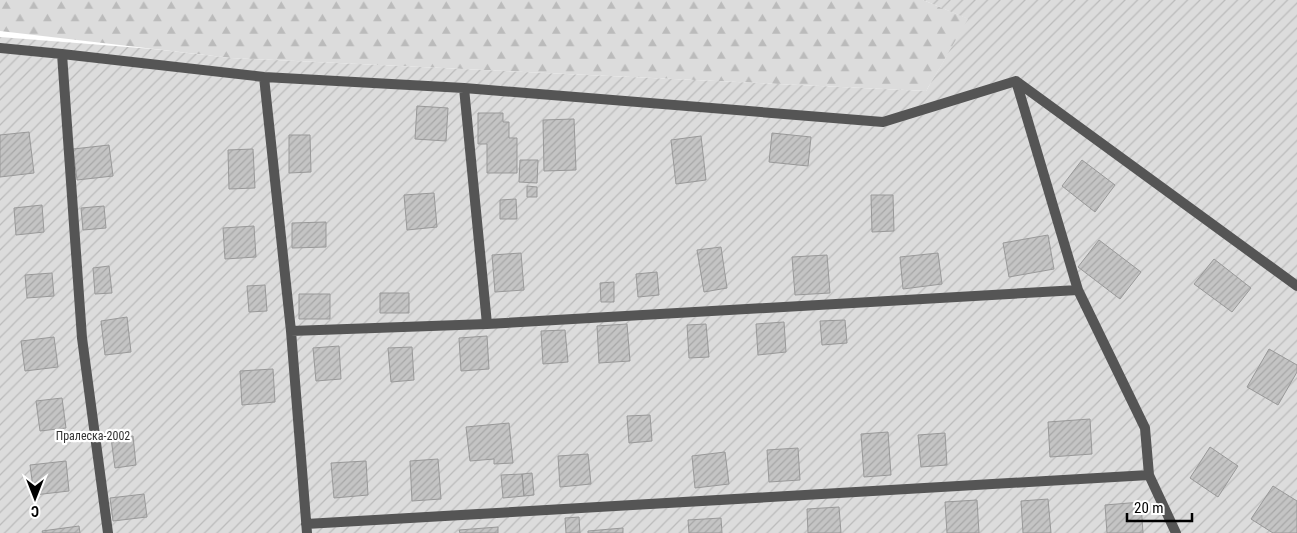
<svg xmlns="http://www.w3.org/2000/svg" width="1297" height="533" viewBox="0 0 1297 533" font-family="'Roboto Condensed',sans-serif">
	<style>
		.forest { fill: url(#forest-firs) }
		.garden { fill: url(#garden-furrows) }
		.building { fill: url(#building-hatch); stroke: #999 }
		.lines { fill: none; stroke-linecap: round; stroke-linejoin: round }
		.street { stroke: #555; stroke-width: 10 }
		.labels { text-anchor: middle; dominant-baseline: central; stroke-width: 4.5; stroke-linejoin: round; paint-order: stroke }
		.park-label { font-size: 12px; fill: #333; stroke: #fff }
	</style>
	<defs>
		<pattern id="forest-firs" width="22" height="20" patternUnits="userSpaceOnUse" patternTransform="scale(1.25)"><rect width="22" height="20" fill="#dcdcdc"/><path d="M5 1l3.5 6h-7zM16 11l3.5 6h-7z" fill="#bbb"/></pattern>
		<pattern id="garden-furrows" width="10" height="10" patternUnits="userSpaceOnUse" patternTransform="scale(1.25)"><rect width="10" height="10" fill="#dcdcdc"/><path d="M-1 1l2-2M0 10L10 0M9 11l2-2" fill="none" stroke="#bbb"/></pattern>
		<pattern id="building-hatch" width="6" height="6" patternUnits="userSpaceOnUse" patternTransform="scale(1.25)"><rect width="6" height="6" fill="#c4c4c4"/><path d="M-1 1l2-2M0 6l6-6M5 7l2-2" fill="none" stroke="#a7a7a7"/></pattern>
	</defs>
	<rect width="100%" height="100%" fill="#fff"/>
	<path class="forest" d="M 0,0 L 923,0 L 969,19 L 926,91 L 231,58 L 0,31 Z"/>
	<path class="garden" d="M 923,0 L 1297,0 L 1297,533 L 0,533 L 0,37 L 153,49 L 231,58 L 926,91 L 968,19 Z"/>
	<path class="building" d="M 417,106 L 448,108 L 446,141 L 415,139 Z
		M 478,113 L 503,113 L 503,122 L 509,122 L 509,138 L 517,138 L 517,173 L 487,173 L 487,144 L 478,144 Z
		M 574,119 L 576,170 L 544,171 L 543,120 Z
		M 29,132 L 34,173 L 0,177 L 0,135 Z
		M 772,133 L 811,137 L 808,166 L 769,162 Z
		M 289,135 L 310,135 L 311,172 L 289,173 Z
		M 701,136 L 706,180 L 676,184 L 671,140 Z
		M 109,145 L 113,176 L 77,180 L 73,149 Z
		M 253,149 L 255,188 L 229,189 L 228,150 Z
		M 520,160 L 538,160 L 537,183 L 519,182 Z
		M 1082,160 L 1115,185 L 1095,212 L 1062,186 Z
		M 527,186 L 537,187 L 537,197 L 527,197 Z
		M 434,193 L 437,227 L 407,230 L 404,195 Z
		M 871,195 L 893,195 L 894,231 L 872,232 Z
		M 516,199 L 517,219 L 500,219 L 500,200 Z
		M 42,205 L 44,232 L 16,235 L 14,208 Z
		M 104,206 L 106,228 L 83,230 L 81,208 Z
		M 326,222 L 326,247 L 292,248 L 292,223 Z
		M 254,226 L 256,257 L 225,259 L 223,228 Z
		M 1048,235 L 1054,269 L 1009,277 L 1003,243 Z
		M 1099,240 L 1141,272 L 1120,299 L 1078,267 Z
		M 721,247 L 727,288 L 704,292 L 697,250 Z
		M 521,253 L 524,290 L 495,292 L 492,255 Z
		M 938,253 L 942,284 L 903,289 L 900,257 Z
		M 827,255 L 830,293 L 795,295 L 792,257 Z
		M 1214,259 L 1251,288 L 1232,312 L 1194,284 Z
		M 109,266 L 112,293 L 95,294 L 93,268 Z
		M 657,272 L 659,295 L 638,297 L 636,274 Z
		M 52,273 L 54,296 L 27,298 L 25,275 Z
		M 614,282 L 614,302 L 601,302 L 600,283 Z
		M 265,285 L 267,311 L 249,312 L 247,286 Z
		M 380,293 L 409,293 L 409,313 L 380,313 Z
		M 299,294 L 330,294 L 330,319 L 299,319 Z
		M 127,317 L 131,352 L 105,355 L 101,321 Z
		M 845,320 L 847,343 L 822,345 L 820,321 Z
		M 784,322 L 786,352 L 758,355 L 756,324 Z
		M 627,324 L 630,361 L 599,363 L 597,326 Z
		M 706,324 L 709,357 L 689,358 L 687,325 Z
		M 565,330 L 568,362 L 543,364 L 541,331 Z
		M 487,336 L 489,369 L 461,371 L 459,338 Z
		M 54,337 L 58,367 L 25,371 L 21,341 Z
		M 339,346 L 341,379 L 316,381 L 313,348 Z
		M 412,347 L 414,380 L 391,382 L 388,348 Z
		M 1269,349 L 1297,365 L 1297,372 L 1278,405 L 1247,387 Z
		M 273,369 L 275,402 L 242,405 L 240,371 Z
		M 62,398 L 66,428 L 40,431 L 36,401 Z
		M 650,415 L 652,441 L 629,443 L 627,416 Z
		M 1090,419 L 1092,454 L 1050,457 L 1048,422 Z
		M 509,423 L 513,463 L 494,464 L 494,459 L 470,461 L 466,427 Z
		M 888,432 L 891,475 L 864,477 L 861,434 Z
		M 945,433 L 947,465 L 921,467 L 918,435 Z
		M 133,436 L 136,465 L 115,468 L 111,438 Z
		M 1210,447 L 1238,466 L 1218,497 L 1190,478 Z
		M 798,448 L 800,480 L 769,482 L 767,450 Z
		M 725,452 L 729,484 L 695,488 L 692,456 Z
		M 588,454 L 591,484 L 560,487 L 558,456 Z
		M 438,459 L 441,499 L 412,501 L 410,461 Z
		M 66,461 L 69,491 L 34,495 L 30,465 Z
		M 366,461 L 368,495 L 334,498 L 331,463 Z
		M 532,473 L 534,495 L 524,496 L 522,474 Z
		M 522,474 L 524,496 L 503,498 L 501,475 Z
		M 1273,486 L 1297,501 L 1297,533 L 1273,533 L 1251,519 Z
		M 144,494 L 147,517 L 113,521 L 110,498 Z
		M 1048,499 L 1051,533 L 1023,533 L 1021,501 Z
		M 977,500 L 979,533 L 947,533 L 945,502 Z
		M 1141,502 L 1143,533 L 1107,533 L 1105,505 Z
		M 839,507 L 841,533 L 808,533 L 807,509 Z
		M 579,517 L 580,533 L 566,533 L 565,518 Z
		M 721,518 L 722,533 L 689,533 L 688,520 Z
		M 79,526 L 80,533 L 43,533 L 42,531 Z
		M 498,527 L 498,533 L 460,533 L 459,530 Z
		M 623,528 L 623,533 L 588,533 L 588,531 Z"/>
	<g class="lines">
		<path class="street" d="M 0,48 L 62,54 L 264,77 L 464,88 L 883,122 L 1016,81
			M 62,54 L 82,338 L 108,533
			M 264,77 L 291,331 L 307,533
			M 1016,81 L 1078,290 L 1145,428 L 1149,475 L 1176,533
			M 1016,81 L 1297,286
			M 464,88 L 487,324
			M 291,331 L 487,324 L 1078,290
			M 306,524 L 1149,475"/>
	</g>
	<g class="labels">
		<g class="park-label">
			<text x="93" y="436">Пралеска-2002</text>
		</g>
	</g>
	<g transform="translate(35 498) rotate(180)" stroke="#ffffff" stroke-width="4" paint-order="stroke">
	<path d="M0-4L9 19L0 12L-9 19Z" fill="#000000"/>
	<text y="-8" font-size="14" font-weight="bold" text-anchor="middle" fill="#000000">С</text>
	</g>
	<path d="M1127 513v8h65v-8" fill="none" stroke="#000000" stroke-width="2.5"/>
	<text x="1134" y="513" font-size="15" fill="#000000" stroke="#ffffff" stroke-width="4" paint-order="stroke">20 m</text>
</svg>
